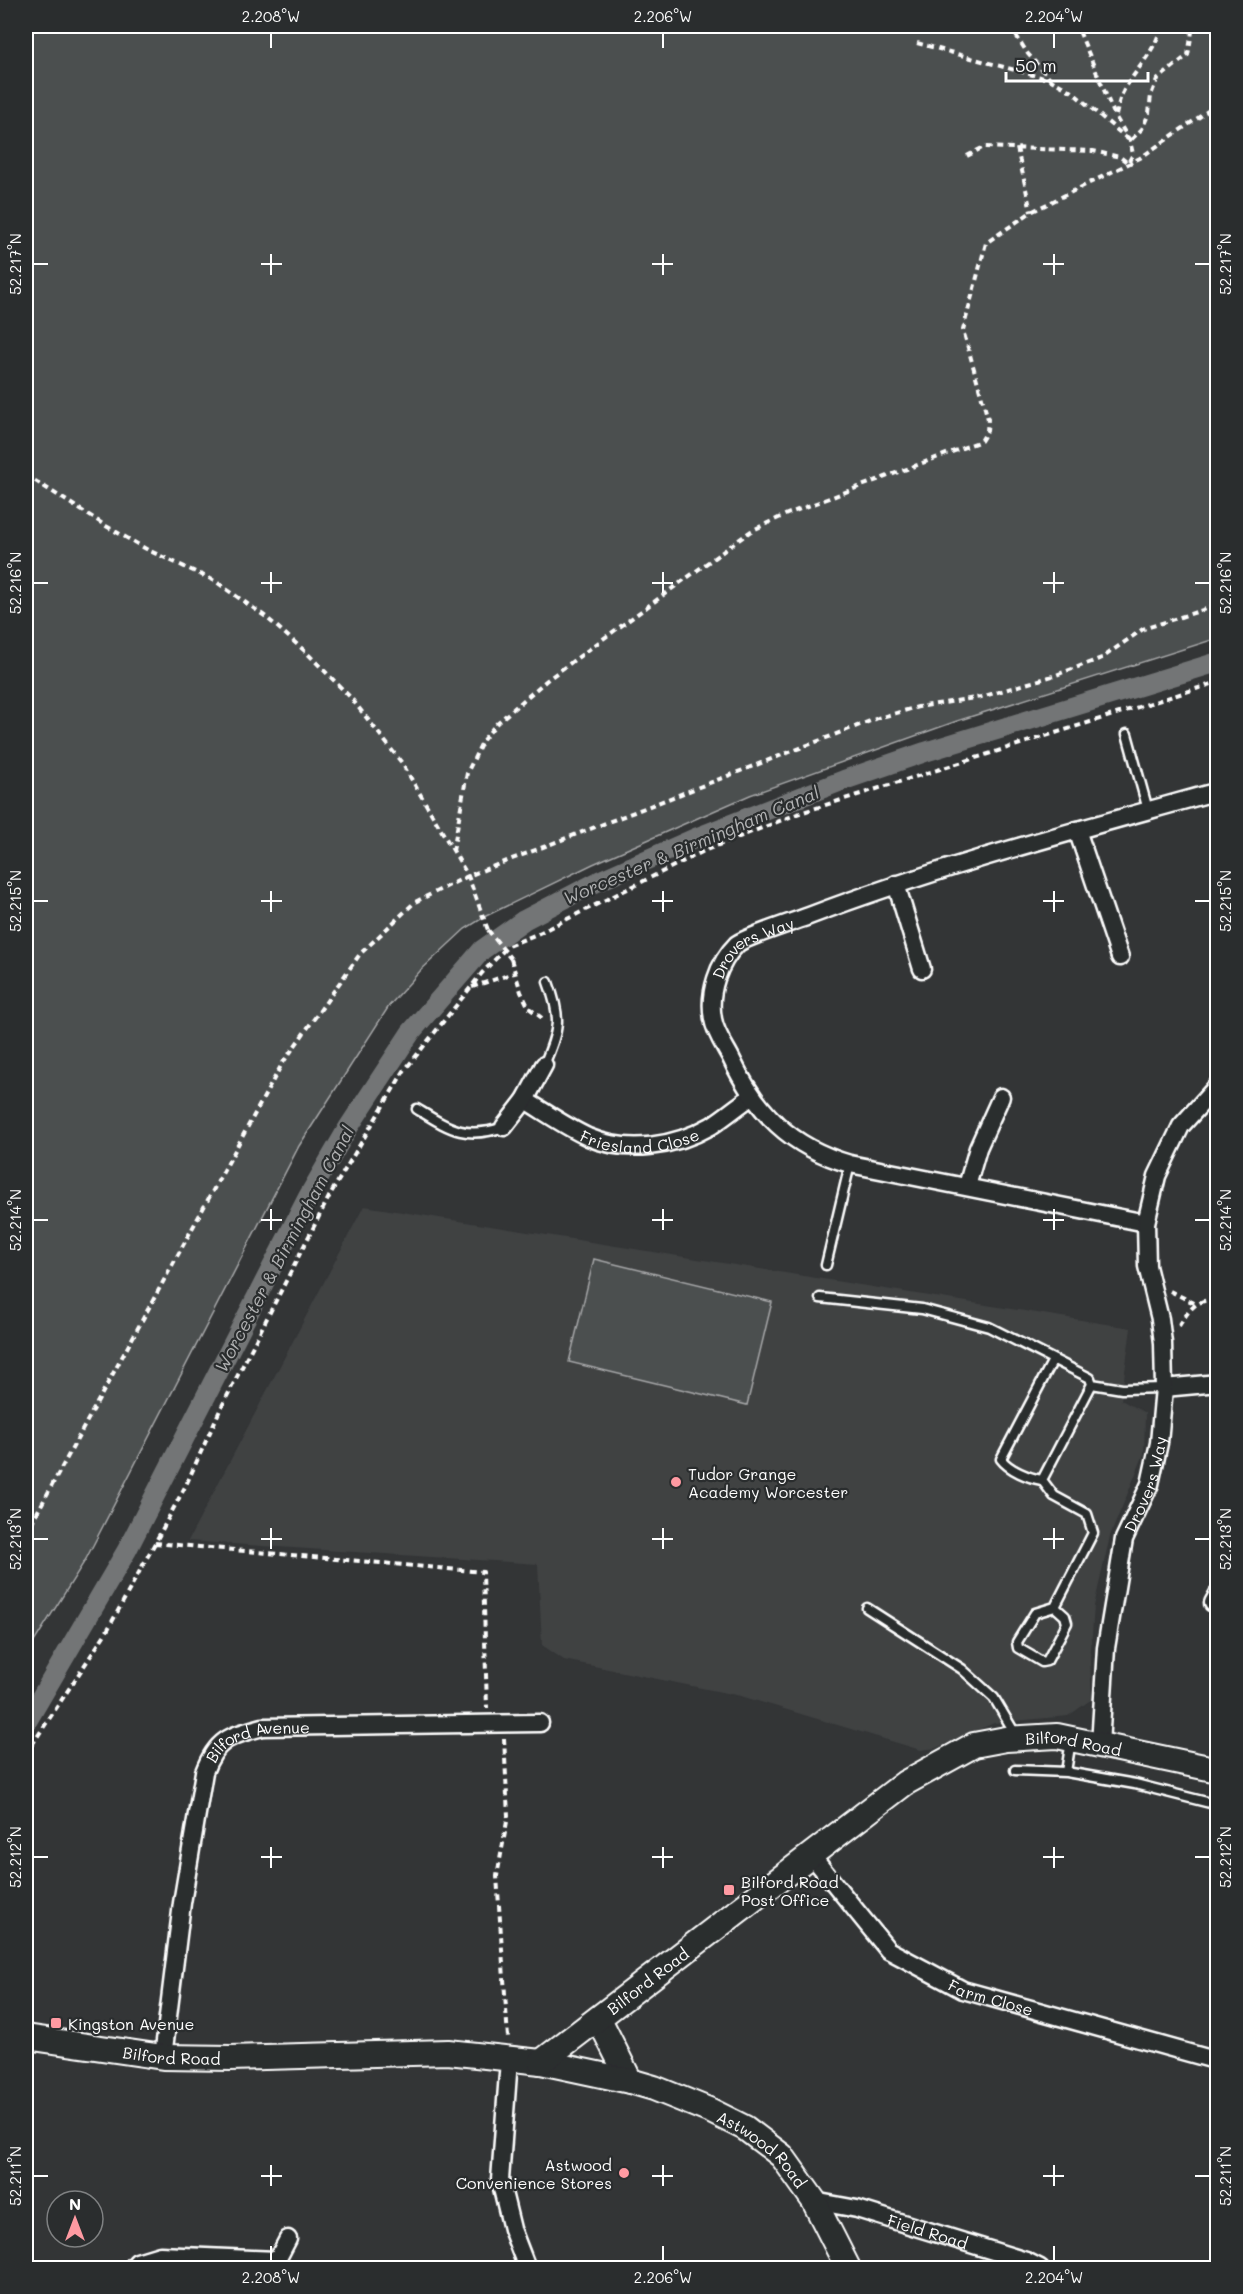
<svg xmlns="http://www.w3.org/2000/svg" width="1243" height="2294" viewBox="0 0 1243 2294" font-family="Mali,sans-serif">
	<style>
		.built { fill: #404243 }
		.green { fill: #4c4f50; stroke: #a6a7a8; stroke-width: 1.5 }
		.lines { fill: none; stroke-linecap: round; stroke-linejoin: round }
		.canal { stroke: #737576; stroke-width: 20 }
		.lane-casing { stroke: #fff; stroke-width: 13 }
		.street-casing { stroke: #fff; stroke-width: 21 }
		.secondary-casing { stroke: #fff; stroke-width: 28 }
		.path { stroke: #fff; stroke-width: 4; stroke-dasharray: 6 4.5; stroke-linecap: butt }
		.lane { stroke: #2a2d2e; stroke-width: 8 }
		.street { stroke: #2a2d2e; stroke-width: 16 }
		.secondary { stroke: #2a2d2e; stroke-width: 24 }
		.path-bridge { stroke: #fff; stroke-width: 4; stroke-dasharray: 6 4.5; stroke-linecap: butt }
		.ticks { fill: none; stroke: #fff; stroke-width: 2 }
		.poi-dot { fill: #ff9aa2; stroke: #2a2d2e; stroke-width: 2 }
		.labels { text-anchor: middle; dominant-baseline: central; stroke-width: 4.5; stroke-linejoin: round; paint-order: stroke }
		.street-label { font-size: 16px; fill: #fff; stroke: #2a2d2e }
		.poi-label { font-size: 16px; fill: #fff; stroke: #2a2d2e; text-anchor: start }
		.water-label { font-size: 18px; font-style: italic; fill: #b2b3b4; stroke: #2a2d2e }
		.neatline { fill: none; stroke: #fff; stroke-width: 2 }
		.ticks-label { font-size: 15px; text-anchor: middle; fill: #fff }
	</style>
	<rect width="100%" height="100%" fill="#333536"/>
	<filter id="ink" filterUnits="userSpaceOnUse"><feTurbulence type="fractalNoise" baseFrequency=".0167" numOctaves="2"/><feDisplacementMap in="SourceGraphic" scale="12" xChannelSelector="R" yChannelSelector="G"/><feConvolveMatrix kernelMatrix="1 2 1 2 8 2 1 2 1" color-interpolation-filters="sRGB"/></filter>
	<g filter="url(#ink)">
		<path class="built" d="M 364,1206 L 1131,1328 L 1121,1400 L 1145,1413 L 1144,1454 L 1110,1536 L 1094,1606 L 1090,1661 L 1092,1699 L 1068,1716 L 994,1723 L 936,1748 L 921,1750 L 741,1696 L 564,1660 L 542,1645 L 538,1564 L 188,1541 Z"/>
		<path class="green" d="M 26,26 L 1217,26 L 1218,638 L 957,721 L 750,795 L 593,864 L 486,916 L 465,929 L 421,970 L 389,1006 L 299,1146 L 86,1559 L 26,1655 Z
			M 594,1259 L 772,1302 L 747,1405 L 569,1362 Z"/>
		<g class="lines">
			<path class="canal" d="M 26,1723 L 127,1550 L 308,1197 L 348,1128 L 411,1032 L 482,950 L 524,920 L 599,881 L 698,837 L 844,780 L 925,752 L 1218,662"/>
			<g class="lane-casing">
				<path id="lane" d="M 1127,734 L 1148,810
					M 544,1065 C 559,1029 562,1019 548,982
					M 417,1109 C 450,1129 465,1140 504,1127
					M 826,1265 L 850,1164
					M 820,1298 L 922,1309 L 989,1327 L 1090,1378 L 1092,1384 L 1122,1389 L 1164,1388
					M 1053,1360 L 1001,1459 C 1009,1470 1029,1478 1042,1480 L 1054,1496 L 1087,1514 L 1093,1533 L 1055,1607
					M 1042,1480 L 1092,1384
					M 1055,1607 L 1065,1616 L 1067,1623 L 1047,1661 L 1042,1662 L 1018,1648 L 1017,1642 L 1035,1613 Z
					M 867,1608 L 962,1669 L 994,1698 L 1016,1735
					M 1015,1770 L 1066,1772 L 1135,1784 L 1218,1805
					M 1066,1772 L 1071,1740"/>
			</g>
			<g class="street-casing">
				<g id="street">
					<path d="M 1077,830 L 1120,957"/>
					<path d="M 896,884 L 922,969"/>
					<path id="s1" d="M 525,1100 C 545,1112 566,1127 588,1137 C 628,1154 674,1147 711,1126 C 725,1117 738,1106 752,1096"/>
					<path d="M 504,1127 L 525,1100 L 544,1065"/>
					<path d="M 967,1186 L 978,1148 L 1001,1097"/>
					<path id="s2" d="M 1146,1223 L 850,1164 C 790,1147 756,1112 730,1056 C 724,1045 715,1032 713,1019 C 708,993 718,963 737,944 C 745,937 796,921 809,916 C 943,865 1079,830 1218,791"/>
					<path d="M 1164,1388 L 1218,1383"/>
					<path d="M 1213,1603 L 1218,1594"/>
					<path id="s3" d="M 1100,1745 L 1106,1648 L 1124,1539 L 1150,1484 L 1159,1443 L 1164,1388 L 1163,1343 L 1160,1319 L 1147,1266 L 1146,1223 L 1157,1176 L 1181,1126 L 1218,1085"/>
					<path id="s4" d="M 811,1855 L 888,1950 L 963,1990 L 1218,2061"/>
					<path id="s5" d="M 163,2057 L 182,1903 L 204,1772 C 217,1738 230,1736 263,1727 L 540,1723"/>
					<path d="M 509,2060 L 500,2180 L 512,2229 L 527,2268"/>
					<path id="s6" d="M 814,2201 L 857,2209 L 1026,2261 L 1040,2268"/>
					<path d="M 132,2268 L 137,2262 L 160,2255 L 277,2260 L 288,2239"/>
				</g>
			</g>
			<g class="secondary-casing">
				<g id="secondary">
					<path d="M 599,2019 L 630,2081"/>
					<path id="s7" d="M 26,2037 L 163,2057 L 231,2058 L 448,2052 L 541,2062 L 630,2081 L 654,2088 L 711,2111 L 745,2128 L 782,2156 L 814,2201 L 848,2268"/>
					<path id="s8" d="M 541,2062 L 905,1783 L 974,1745 L 1006,1739 L 1057,1736 L 1218,1770"/>
				</g>
			</g>
			<path class="path" d="M 1010,26 L 1028,54 L 1050,79
				M 917,43 L 1051,80 L 1071,91 L 1130,141 L 1142,129 L 1149,113 L 1151,95 L 1157,80 L 1188,55 L 1193,26
				M 1116,115 C 1118,108 1119,99 1123,92 C 1132,74 1160,46 1160,26
				M 1017,148 L 1031,212
				M 967,156 L 984,147 L 1093,151 L 1120,157 L 1128,163 L 1133,154 L 1130,141 L 1115,116 L 1077,26
				M 26,475 L 106,526 L 148,550 L 215,581 L 266,617 L 307,653 L 351,698 L 402,763 L 468,876 L 488,930
				M 453,851 L 467,773 L 483,740 L 497,723 L 547,680 L 751,531 L 787,514 L 981,441 L 987,431 L 988,419 L 963,330 L 986,243 L 1031,212 L 1140,158 L 1218,104
				M 511,959 L 521,992 L 529,1008 L 542,1018
				M 472,987 L 514,973
				M 1170,1291 L 1196,1304
				M 1179,1326 C 1189,1310 1197,1297 1218,1301
				M 26,1533 L 282,1064 L 360,954 L 415,902 L 468,876 L 878,718 L 918,707 L 981,697 L 1056,675 L 1102,658 L 1143,629 L 1218,605
				M 155,1543 L 483,1572 L 487,1708
				M 504,1738 L 508,1816 L 497,1876 L 508,2038
				M 26,1754 L 107,1631 L 155,1543 L 186,1485 L 220,1410 L 331,1193 L 404,1071 L 482,973 L 508,946 L 537,934 L 706,850 L 800,813 L 1218,682"/>
			<use href="#lane" class="lane"/>
			<use href="#street" class="street"/>
			<use href="#secondary" class="secondary"/>
			<path class="path-bridge" d="M 488,930 L 511,959"/>
		</g>
	</g>
	<path class="ticks" d="M 271,33 L 271,48M 663,33 L 663,48M 1054,33 L 1054,48M 271,254 L 271,275M 663,254 L 663,275M 1054,254 L 1054,275M 33,264 L 48,264M 261,264 L 282,264M 652,264 L 673,264M 1043,264 L 1064,264M 1195,264 L 1210,264M 271,572 L 271,593M 663,572 L 663,593M 1054,572 L 1054,593M 33,583 L 48,583M 261,583 L 282,583M 652,583 L 673,583M 1043,583 L 1064,583M 1195,583 L 1210,583M 271,891 L 271,912M 663,891 L 663,912M 1054,891 L 1054,912M 33,901 L 48,901M 261,901 L 282,901M 652,901 L 673,901M 1043,901 L 1064,901M 1195,901 L 1210,901M 271,1209 L 271,1230M 663,1209 L 663,1230M 1054,1209 L 1054,1230M 33,1220 L 48,1220M 261,1220 L 282,1220M 652,1220 L 673,1220M 1043,1220 L 1064,1220M 1195,1220 L 1210,1220M 271,1528 L 271,1549M 663,1528 L 663,1549M 1054,1528 L 1054,1549M 33,1539 L 48,1539M 261,1539 L 282,1539M 652,1539 L 673,1539M 1043,1539 L 1064,1539M 1195,1539 L 1210,1539M 271,1847 L 271,1868M 663,1847 L 663,1868M 1054,1847 L 1054,1868M 33,1857 L 48,1857M 261,1857 L 282,1857M 652,1857 L 673,1857M 1043,1857 L 1064,1857M 1195,1857 L 1210,1857M 271,2165 L 271,2186M 663,2165 L 663,2186M 1054,2165 L 1054,2186M 33,2176 L 48,2176M 261,2176 L 282,2176M 652,2176 L 673,2176M 1043,2176 L 1064,2176M 1195,2176 L 1210,2176M 271,2246 L 271,2261M 663,2246 L 663,2261M 1054,2246 L 1054,2261"/>
	<g class="poi-dot">
		<circle cx="676" cy="1482" r="6"/>
		<rect x="723" y="1884" width="12" height="12" rx="3"/>
		<rect x="50" y="2017" width="12" height="12" rx="3"/>
		<circle cx="624" cy="2173" r="6"/>
	</g>
	<g class="labels">
		<g class="street-label">
			<text stroke="none"><textPath href="#s2" startOffset="602">Drovers Way</textPath></text>
			<text stroke="none"><textPath href="#s1" startOffset="126">Friesland Close</textPath></text>
			<text stroke="none"><textPath href="#s3" startOffset="267">Drovers Way</textPath></text>
			<text stroke="none"><textPath href="#s8" startOffset="638">Bilford Road</textPath></text>
			<text stroke="none"><textPath href="#s5" startOffset="357">Bilford Avenue</textPath></text>
			<text stroke="none"><textPath href="#s8" startOffset="134">Bilford Road</textPath></text>
			<text stroke="none"><textPath href="#s4" startOffset="236">Farm Close</textPath></text>
			<text stroke="none"><textPath href="#s7" startOffset="147">Bilford Road</textPath></text>
			<text stroke="none"><textPath href="#s7" startOffset="759">Astwood Road</textPath></text>
			<text stroke="none"><textPath href="#s6" startOffset="118">Field Road</textPath></text>
		</g>
		<g class="poi-label">
			<text x="688" y="1473">Tudor Grange<tspan x="688" dy="18">Academy Worcester</tspan></text>
			<text x="741" y="1881">Bilford Road<tspan x="741" dy="18">Post Office</tspan></text>
			<text x="68" y="2023">Kingston Avenue</text>
			<text x="612" y="2164" text-anchor="end">Astwood<tspan x="612" dy="18">Convenience Stores</tspan></text>
		</g>
		<g class="water-label">
			<text transform="translate(691 845) rotate(-23)">Worcester &amp; Birmingham Canal</text>
			<text transform="translate(284 1249) rotate(-62)">Worcester &amp; Birmingham Canal</text>
		</g>
	</g>
	<rect width="1243" height="2294" fill="none" stroke="#2a2d2e" stroke-width="66"/>
	<g transform="translate(75 2219)"><circle r="28" fill="#2a2d2e" stroke="#7f8182" stroke-width="1.5"/>
	<path d="M0-4.5L10 22L0 15L-10 22Z" fill="#ff9aa2"/>
	<text y="-9" font-size="16" font-weight="bold" text-anchor="middle" fill="#ffffff">N</text>
	</g>
	<path d="M1006 72v9h142v-9" fill="none" stroke="#ffffff" stroke-width="3"/>
	<text x="1015" y="72" font-size="18" fill="#ffffff" stroke="#2a2d2e" stroke-width="4.5" paint-order="stroke">50 m</text>
	<rect x="33" y="33" width="1177" height="2228" class="neatline"/>
	<g class="ticks-label">
		<text x="271" y="22">2.208°W</text>
		<text x="663" y="22">2.206°W</text>
		<text x="1054" y="22">2.204°W</text>
		<text transform="translate(16 264) rotate(-90)" y="5">52.217°N</text>
		<text transform="translate(1226 264) rotate(-90)" y="5">52.217°N</text>
		<text transform="translate(16 583) rotate(-90)" y="5">52.216°N</text>
		<text transform="translate(1226 583) rotate(-90)" y="5">52.216°N</text>
		<text transform="translate(16 901) rotate(-90)" y="5">52.215°N</text>
		<text transform="translate(1226 901) rotate(-90)" y="5">52.215°N</text>
		<text transform="translate(16 1220) rotate(-90)" y="5">52.214°N</text>
		<text transform="translate(1226 1220) rotate(-90)" y="5">52.214°N</text>
		<text transform="translate(16 1539) rotate(-90)" y="5">52.213°N</text>
		<text transform="translate(1226 1539) rotate(-90)" y="5">52.213°N</text>
		<text transform="translate(16 1857) rotate(-90)" y="5">52.212°N</text>
		<text transform="translate(1226 1857) rotate(-90)" y="5">52.212°N</text>
		<text transform="translate(16 2176) rotate(-90)" y="5">52.211°N</text>
		<text transform="translate(1226 2176) rotate(-90)" y="5">52.211°N</text>
		<text x="271" y="2283">2.208°W</text>
		<text x="663" y="2283">2.206°W</text>
		<text x="1054" y="2283">2.204°W</text>
	</g>
</svg>
